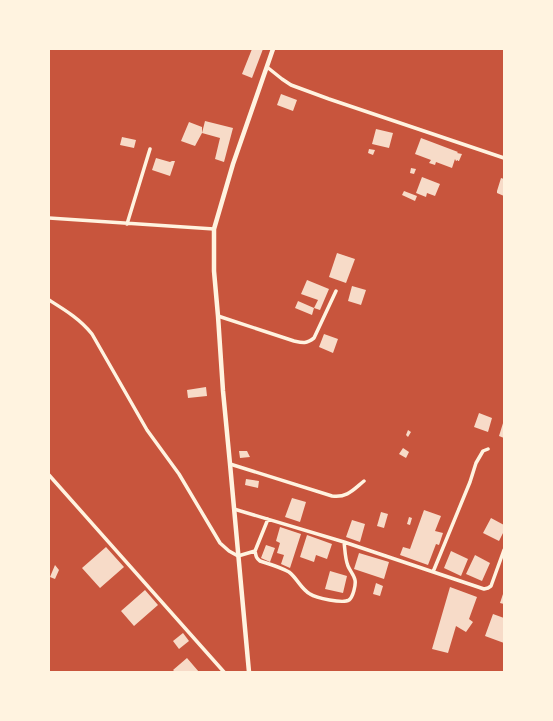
<svg xmlns="http://www.w3.org/2000/svg" width="553" height="721" viewBox="0 0 553 721" font-family="'DM Sans',sans-serif">
	<style>
		.building { fill: #f7dbc8 }
		.lines { fill: none; stroke-linecap: round; stroke-linejoin: round }
		.minor { stroke: #fff3e0; stroke-width: 3.5 }
		.tertiary { stroke: #fff3e0; stroke-width: 4.5 }
	</style>
	<rect width="100%" height="100%" fill="#c8553d"/>
	<path class="building" d="M 252,49 L 263,49 L 252,78 L 242,74 Z
		M 281,94 L 297,100 L 293,111 L 277,105 Z
		M 205,121 L 233,128 L 224,162 L 215,159 L 220,138 L 202,133 L 195,146 L 181,141 L 189,122 L 202,127 L 202,133 Z
		M 376,129 L 393,133 L 389,148 L 372,144 Z
		M 122,137 L 136,140 L 134,148 L 120,145 Z
		M 421,138 L 458,152 L 457,153 L 462,154 L 459,161 L 458,161 L 458,160 L 456,161 L 455,159 L 452,168 L 436,162 L 435,165 L 429,163 L 431,160 L 415,154 Z
		M 369,149 L 375,150 L 373,155 L 368,153 Z
		M 156,158 L 170,162 L 172,161 L 175,161 L 170,176 L 152,170 Z
		M 411,168 L 416,169 L 414,174 L 410,173 Z
		M 422,177 L 440,184 L 435,196 L 427,193 L 426,197 L 416,193 Z
		M 501,178 L 504,179 L 504,196 L 497,193 L 497,191 Z
		M 404,191 L 417,196 L 415,201 L 402,195 Z
		M 337,253 L 355,259 L 346,283 L 329,277 Z
		M 307,280 L 329,289 L 320,310 L 314,308 L 318,300 L 301,294 Z
		M 352,286 L 366,290 L 361,305 L 348,301 Z
		M 298,301 L 314,308 L 312,315 L 295,308 Z
		M 324,334 L 338,339 L 333,353 L 319,347 Z
		M 206,387 L 207,396 L 188,398 L 187,390 Z
		M 479,413 L 492,418 L 488,432 L 474,427 Z
		M 504,420 L 504,438 L 499,436 Z
		M 408,430 L 411,432 L 408,437 L 406,435 Z
		M 403,448 L 409,452 L 406,458 L 399,454 Z
		M 239,451 L 247,451 L 250,457 L 240,458 Z
		M 246,479 L 259,481 L 258,488 L 245,485 Z
		M 292,498 L 306,502 L 300,522 L 285,517 Z
		M 424,510 L 441,516 L 435,531 L 443,533 L 439,545 L 436,544 L 428,565 L 400,555 L 403,547 L 410,549 Z
		M 381,512 L 388,514 L 384,528 L 377,526 Z
		M 409,517 L 412,518 L 410,525 L 407,524 Z
		M 491,518 L 504,525 L 504,531 L 499,541 L 483,533 Z
		M 352,520 L 365,524 L 360,542 L 346,537 Z
		M 280,527 L 301,534 L 290,568 L 281,564 L 284,555 L 277,553 L 280,543 L 276,541 Z
		M 307,535 L 332,544 L 327,559 L 316,555 L 314,562 L 300,557 Z
		M 266,545 L 275,548 L 270,562 L 261,558 Z
		M 106,547 L 124,567 L 100,588 L 82,568 Z
		M 451,551 L 468,559 L 461,576 L 444,568 Z
		M 359,553 L 389,562 L 384,579 L 354,569 Z
		M 475,555 L 490,563 L 482,581 L 466,574 Z
		M 55,565 L 59,570 L 55,579 L 50,577 Z
		M 330,571 L 347,576 L 343,593 L 325,589 Z
		M 376,583 L 383,586 L 380,596 L 373,594 Z
		M 450,587 L 477,597 L 469,619 L 473,622 L 466,632 L 456,626 L 448,653 L 432,649 Z
		M 145,590 L 158,605 L 134,626 L 121,611 Z
		M 504,591 L 504,604 L 500,603 Z
		M 493,614 L 504,618 L 504,643 L 485,636 Z
		M 183,633 L 189,641 L 179,649 L 173,641 Z
		M 187,658 L 199,672 L 175,672 L 173,670 Z"/>
	<g class="lines">
		<path class="minor" d="M 267,67 L 282,79 L 291,85 L 329,99 L 504,158
			M 49,218 L 214,229
			M 127,224 L 150,149
			M 49,300 C 65,310 80,319 92,334 L 147,430 L 179,474 L 220,543 L 229,551 L 238,556 L 255,551 C 256,556 256,558 260,561 C 269,564 280,567 289,572 C 297,578 301,589 310,594 C 316,598 343,604 349,600 C 353,597 356,585 355,580 C 354,575 350,571 348,566 C 345,559 345,549 344,542
			M 218,316 L 294,341 C 303,343 306,344 314,338 L 336,291
			M 230,464 L 332,496 C 347,498 353,490 364,481
			M 49,475 L 224,672
			M 234,509 L 344,542 L 484,589 L 488,588 L 491,586 L 504,550
			M 255,551 L 268,519
			M 433,572 L 470,482 L 476,463 L 483,451 L 488,449"/>
		<path class="tertiary" d="M 249,672 L 230,464 L 223,391 L 218,316 L 214,271 L 214,229 L 233,164 L 273,49"/>
	</g>
	<rect width="553" height="721" fill="none" stroke="#fff3e0" stroke-width="100"/>
</svg>
